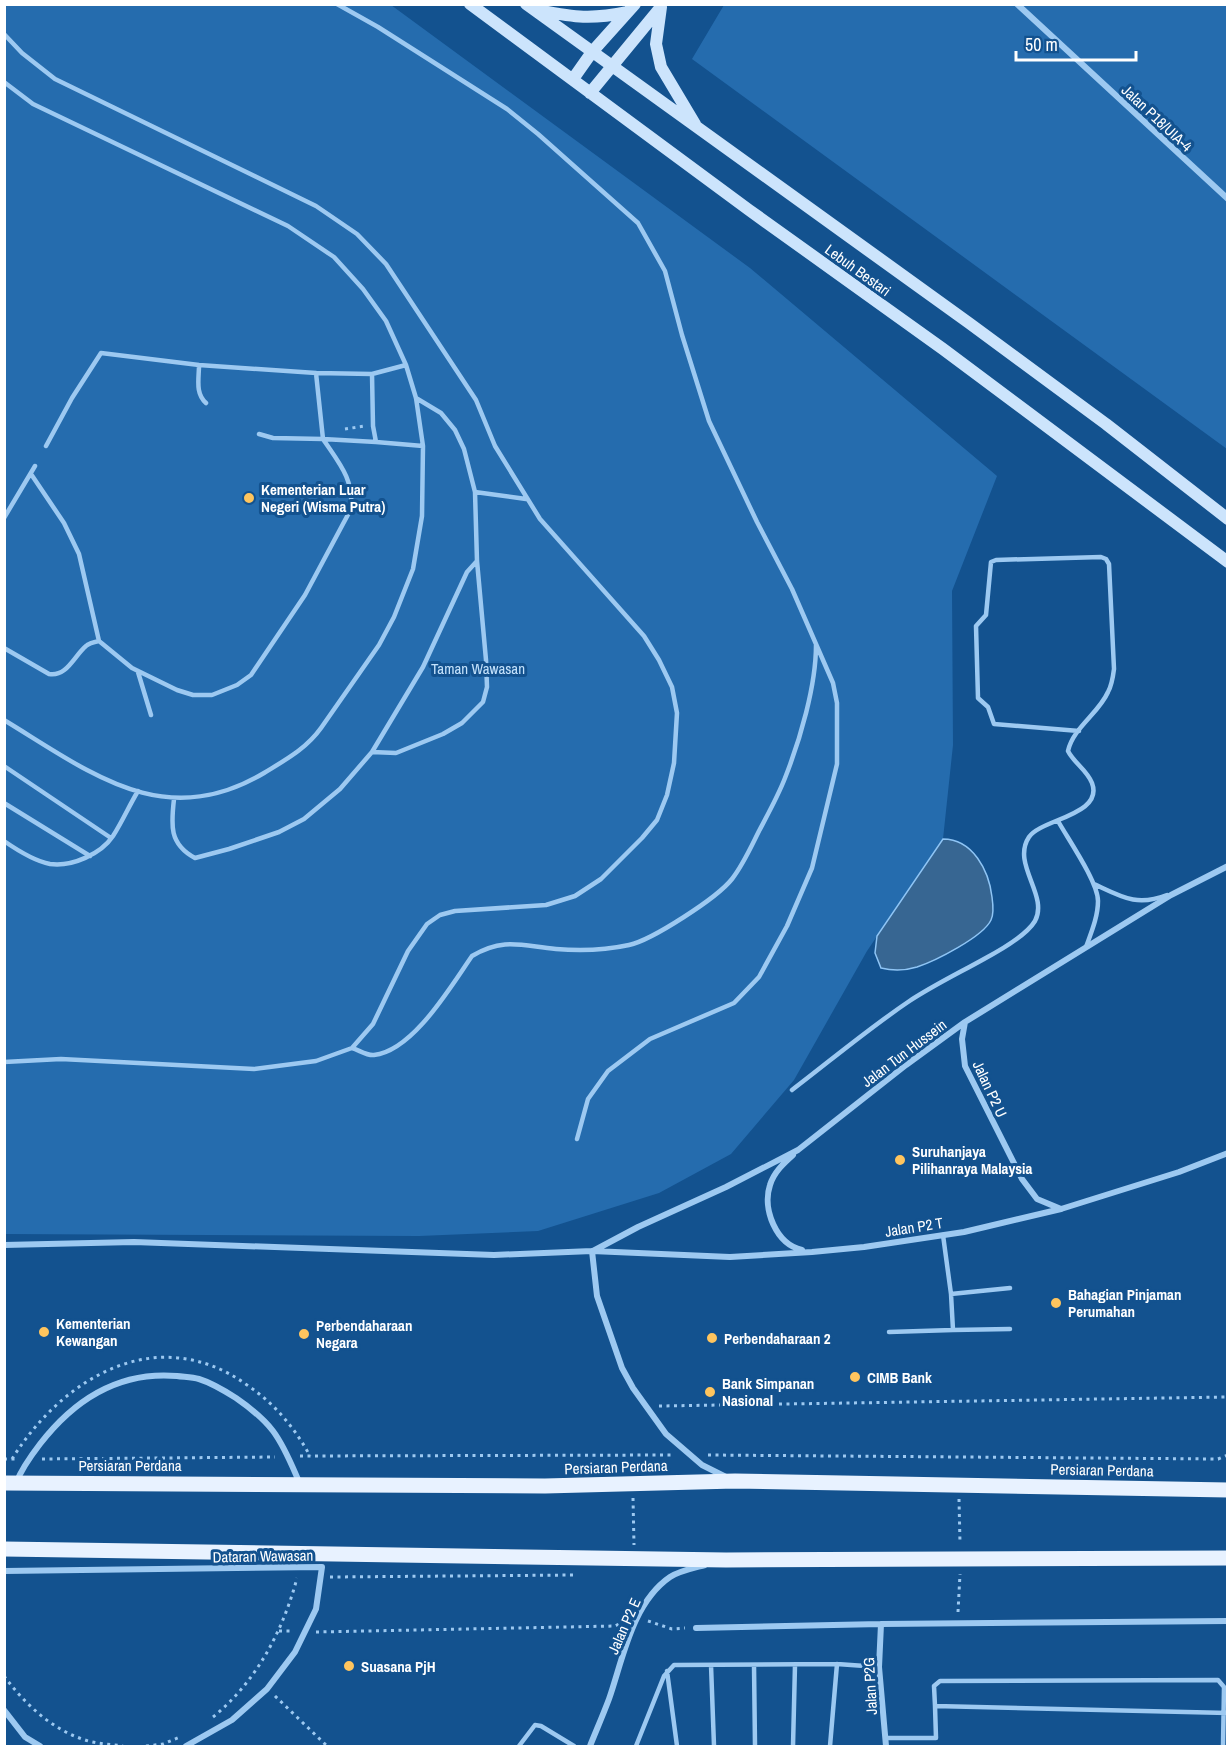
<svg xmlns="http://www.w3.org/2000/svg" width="1232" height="1751" viewBox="0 0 1232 1751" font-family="'Archivo Narrow',sans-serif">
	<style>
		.green { fill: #256cae }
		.water { fill: #376692; stroke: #8fc5f5; stroke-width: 1.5 }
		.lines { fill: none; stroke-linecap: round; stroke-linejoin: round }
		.path { stroke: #9dc9f1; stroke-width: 3; stroke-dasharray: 3 4.5; stroke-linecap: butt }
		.lane { stroke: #9dc9f1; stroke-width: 4.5 }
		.street { stroke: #9dc9f1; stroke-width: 6 }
		.secondary { stroke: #cce4fc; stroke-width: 12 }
		.primary { stroke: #e8f2ff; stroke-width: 15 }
		.poi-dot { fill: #ffc55e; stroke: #13528f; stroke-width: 2 }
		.labels { text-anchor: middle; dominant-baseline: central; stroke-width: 6; stroke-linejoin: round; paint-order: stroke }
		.street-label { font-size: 15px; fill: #fff; stroke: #13528f }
		.poi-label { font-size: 15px; font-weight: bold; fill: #fff; stroke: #13528f; text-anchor: start }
		.park-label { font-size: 15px; fill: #c4e2fc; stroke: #13528f }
	</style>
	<rect width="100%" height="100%" fill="#13528f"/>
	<path class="green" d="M 5,5 L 391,5 L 750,268 L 997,476 L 952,591 L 953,745 L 943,839 L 867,951 L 794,1080 L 731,1154 L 659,1193 L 538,1231 L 419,1236 L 5,1234 Z
		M 724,5 L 1227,5 L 1227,449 L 692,59 Z"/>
	<path class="water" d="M 943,839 C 973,839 989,871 992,897 C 993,904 994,914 991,920 C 983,937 935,961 917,967 C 904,971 893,971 881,968 L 875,953 L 877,936 Z"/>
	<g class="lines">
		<path class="path" d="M 345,429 L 365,426
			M 659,1406 L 1228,1397
			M 708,1455 L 1218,1459 L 1228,1455
			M 300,1456 L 674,1455
			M 4,1459 L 17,1459
			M 12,1459 C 63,1377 158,1321 247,1385 C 274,1403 295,1428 310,1456
			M 42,1459 L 275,1457
			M 633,1498 L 634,1545
			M 959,1499 L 960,1543
			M 330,1577 L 576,1575
			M 958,1612 L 960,1574
			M 648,1621 L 672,1629 L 685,1628
			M 279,1631 L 294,1631
			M 316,1632 L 615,1626 L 623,1622
			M 4,1676 C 25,1704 51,1729 85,1740 C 97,1744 110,1744 123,1746
			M 275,1696 L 327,1746
			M 213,1717 C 256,1682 283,1631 297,1578
			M 146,1746 L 163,1744 L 180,1737"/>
		<path class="lane" d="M 337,4 L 378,27 L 507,109 L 538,134 L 638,223 L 665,271 L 682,335 L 709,421 L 757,522 L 792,589 L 833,683 L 837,703 L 837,764 L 812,868 L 787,926 L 759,977 L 734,1003 L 650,1039 L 608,1071 L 588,1099 L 577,1139
			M 4,34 L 22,53 L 55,79 L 316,206 L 357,234 L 386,264 L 476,400 L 495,446 L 540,519 L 644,636 L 659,660 L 672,687 L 677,713 L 674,763 L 667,795 L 657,820 L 642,838 L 601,879 L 575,896 L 546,905 L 455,911 L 440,915 L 427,924 L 408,951 L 373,1024 L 352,1048 L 316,1061 L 254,1069 L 61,1059 L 4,1062
			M 4,82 L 33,104 L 288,226 L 334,257 L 363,289 L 386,321 L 406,365 L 416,398 L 423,446 L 422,516 L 413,569 L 394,617 L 379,645 L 321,728 C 306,749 285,760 264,773 C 163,833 90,772 4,720
			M 199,365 C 199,379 195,393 206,403
			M 406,365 L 372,374 L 373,426 L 376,442 L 423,446
			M 259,434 L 273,438 L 323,439 L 316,373
			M 46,446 L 72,398 L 101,353 L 199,365 L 316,373 L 372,374
			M 31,474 L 64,523 L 79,554 L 99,641
			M 475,492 L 526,499
			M 4,518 L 35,466
			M 4,648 L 49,674 C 67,677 74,656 86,646 C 89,643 94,642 99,641 L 132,668 L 177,690 L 193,695 L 212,695 L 237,685 L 251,675 L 305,595 L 351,509 C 354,479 339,463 323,439 L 376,442
			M 138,672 L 151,715
			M 372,752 L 423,667 L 467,572 L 477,561
			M 4,766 L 111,838
			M 174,799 C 171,825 169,844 195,858 L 229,849 L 279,832 L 304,819 L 340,789 L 372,752 L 396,753 L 443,734 L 462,723 L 483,702 L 487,687 L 486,660 L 477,561 L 475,492 L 464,449 L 455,430 L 441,413 L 416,398
			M 4,803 L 90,856
			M 1058,821 C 1068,839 1098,882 1098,901 C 1098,917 1091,933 1086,947
			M 4,841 C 17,850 34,861 50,864 C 72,867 101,854 113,836 C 122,822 129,806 138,791
			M 1094,884 C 1122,897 1137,907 1167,895
			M 352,1048 C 359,1050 367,1056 374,1055 C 413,1051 451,986 472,956 C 504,937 522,946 556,949 C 579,951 606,950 629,945 C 652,940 717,898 732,879 C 743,865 751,847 759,831 C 768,814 778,796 785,778 C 800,740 816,686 816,645
			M 792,1090 C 830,1061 868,1029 908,1002 C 932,986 959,973 984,959 C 999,951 1026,936 1035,921 C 1049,895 1011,864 1029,837 C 1041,819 1104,815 1092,783 C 1087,770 1074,763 1068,751 C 1073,728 1099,713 1108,692 C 1112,685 1113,677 1114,669 L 1109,564 L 1106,559 L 1101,557 L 996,560 L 991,562 L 986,615 L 976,626 L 978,698 L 988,707 L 994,724 L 1079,731
			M 943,1235 L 951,1294 L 1010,1288
			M 951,1294 L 953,1330 L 1010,1329
			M 889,1332 L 953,1330
			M 711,1665 L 714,1746
			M 754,1665 L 755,1746
			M 667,1671 L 677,1746
			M 935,1706 L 934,1686 L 940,1681 L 1218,1680 L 1224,1687 L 1223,1746
			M 886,1738 L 936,1738 L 935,1706 L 1228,1713
			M 519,1746 L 535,1725 L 541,1726 L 574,1746
			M 636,1746 L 664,1676 L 674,1665 L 837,1664 L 879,1667
			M 793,1746 L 795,1665
			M 830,1746 L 837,1664"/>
		<path class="street" d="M 1017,4 L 1228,199
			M 965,1022 L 962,1039 L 965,1066 L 1022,1179 L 1037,1199 L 1061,1209
			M 793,1155 C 784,1163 774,1172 770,1185 C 762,1209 776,1244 802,1250
			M 4,1245 L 134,1242 L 494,1255 L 592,1251 L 730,1257 L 812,1252 L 864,1247 L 964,1232 L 1061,1209 L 1179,1172 L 1228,1153
			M 592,1251 L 597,1296 L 622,1368 L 633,1388 L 666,1434 L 702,1465 L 726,1477
			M 593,1251 L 638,1227 L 726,1187 L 798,1150 L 906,1065 L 965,1022 L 1171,895 L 1228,866
			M 16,1483 C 22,1468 30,1457 40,1444 C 74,1400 119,1371 177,1376 C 184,1377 192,1377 199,1379 C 212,1383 225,1391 236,1398 C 249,1407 263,1418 273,1431 C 285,1447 292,1466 300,1484
			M 4,1571 L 322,1567 L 316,1609 L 295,1652 L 267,1689 L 232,1720 L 186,1746
			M 881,1624 L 879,1667 L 886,1746
			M 696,1628 L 881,1624 L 1228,1621
			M 4,1710 L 25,1737 L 40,1746
			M 590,1746 C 596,1731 603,1715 609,1699 C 623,1659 632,1603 670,1577 C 679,1571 694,1568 705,1565"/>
		<path class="secondary" d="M 470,4 L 749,210 L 943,349 L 1228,562
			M 526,4 L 969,323 L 1106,424 L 1228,519
			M 661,7 L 656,44 L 661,67 L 695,124
			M 537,10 C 575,17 589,20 628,12
			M 573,79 L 592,52 L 635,4
			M 590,93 L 660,8"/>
		<path class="primary" d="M 4,1483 L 545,1486 L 735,1481 L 1228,1490
			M 4,1549 L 726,1560 L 1228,1558"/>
	</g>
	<g class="poi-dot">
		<circle cx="249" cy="498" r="6"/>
		<circle cx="900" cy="1160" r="6"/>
		<circle cx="1056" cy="1303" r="6"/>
		<circle cx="44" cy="1332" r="6"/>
		<circle cx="304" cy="1334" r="6"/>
		<circle cx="712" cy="1338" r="6"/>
		<circle cx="855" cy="1377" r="6"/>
		<circle cx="710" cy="1392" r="6"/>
		<circle cx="349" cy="1666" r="6"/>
	</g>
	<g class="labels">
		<g class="street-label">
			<text transform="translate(1157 118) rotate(43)">Jalan P18/UIA-4</text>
			<text transform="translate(858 270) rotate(36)">Lebuh Bestari</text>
			<text transform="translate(904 1053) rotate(-37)">Jalan Tun Hussein</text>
			<text transform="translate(990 1089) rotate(65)">Jalan P2 U</text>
			<text transform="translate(914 1227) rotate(-9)">Jalan P2 T</text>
			<text x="130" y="1465">Persiaran Perdana</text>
			<text transform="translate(616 1467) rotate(-2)">Persiaran Perdana</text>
			<text transform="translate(1102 1470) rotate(1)">Persiaran Perdana</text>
			<text transform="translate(263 1556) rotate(-1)">Dataran Wawasan</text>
			<text transform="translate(624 1626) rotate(-66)">Jalan P2 E</text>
			<text transform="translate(870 1686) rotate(-93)">Jalan P2G</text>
		</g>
		<g class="poi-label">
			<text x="261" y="489">Kementerian Luar<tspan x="261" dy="17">Negeri (Wisma Putra)</tspan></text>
			<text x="912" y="1151">Suruhanjaya<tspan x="912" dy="17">Pilihanraya Malaysia</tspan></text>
			<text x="1068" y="1294">Bahagian Pinjaman<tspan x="1068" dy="17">Perumahan</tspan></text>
			<text x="56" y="1323">Kementerian<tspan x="56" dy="17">Kewangan</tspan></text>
			<text x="316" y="1325">Perbendaharaan<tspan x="316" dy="17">Negara</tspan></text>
			<text x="724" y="1338">Perbendaharaan 2</text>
			<text x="867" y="1377">CIMB Bank</text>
			<text x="722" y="1383">Bank Simpanan<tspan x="722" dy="17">Nasional</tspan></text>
			<text x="361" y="1666">Suasana PjH</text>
		</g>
		<g class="park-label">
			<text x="478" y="668">Taman Wawasan</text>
		</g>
	</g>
	<rect width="1232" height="1751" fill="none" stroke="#ffffff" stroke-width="12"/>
	<path d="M1016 51v9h120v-9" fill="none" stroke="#ffffff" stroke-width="3"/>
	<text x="1025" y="51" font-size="18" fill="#ffffff" stroke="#13528f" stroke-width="4.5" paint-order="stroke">50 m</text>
</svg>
